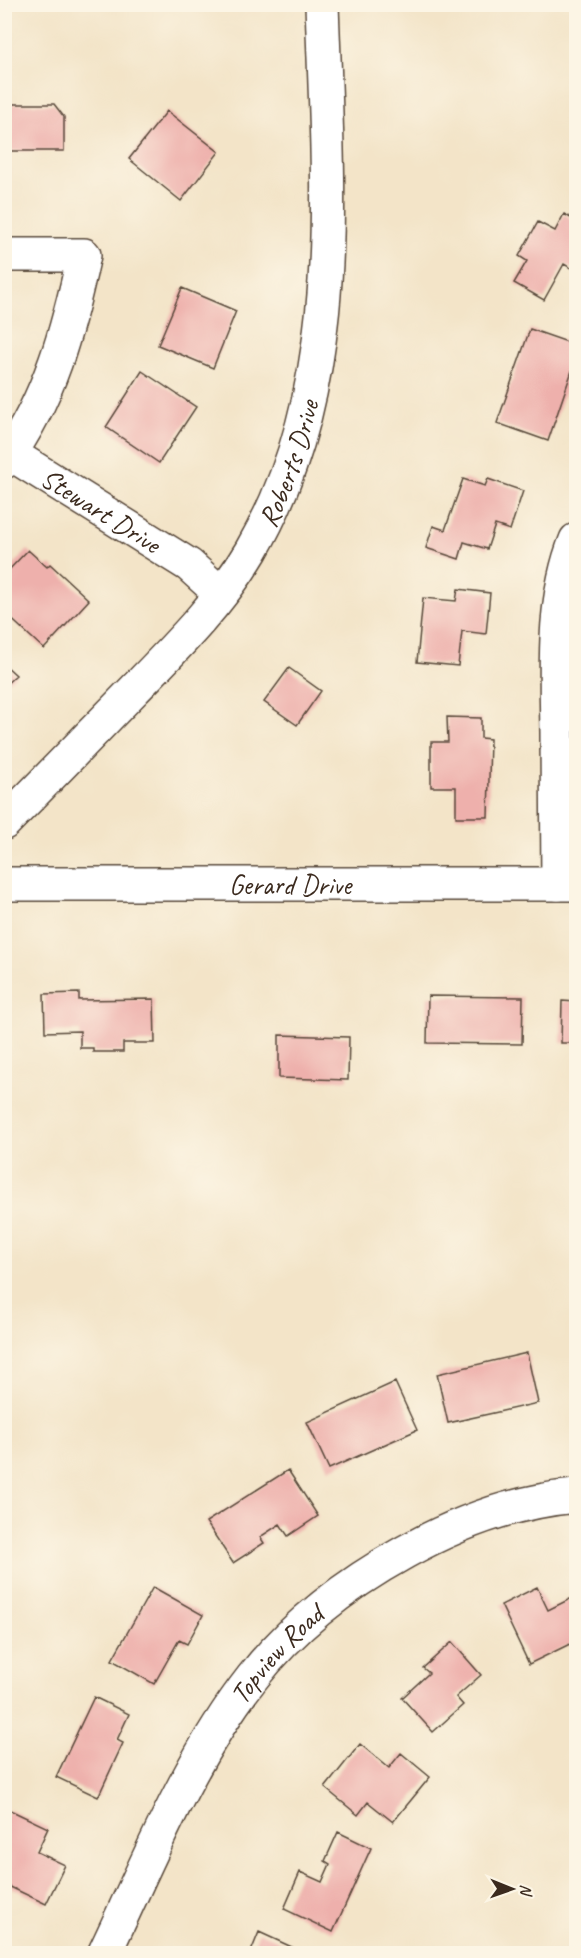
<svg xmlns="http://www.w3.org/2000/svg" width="581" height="1958" viewBox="0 0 581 1958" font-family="Caveat,sans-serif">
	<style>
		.building { fill: #eeb0ac }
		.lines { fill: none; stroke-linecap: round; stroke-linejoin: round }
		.minor-casing { stroke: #574638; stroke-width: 36 }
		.minor { stroke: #fff; stroke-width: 33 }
		.labels { text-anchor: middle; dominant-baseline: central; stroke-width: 4.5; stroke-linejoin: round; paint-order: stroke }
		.street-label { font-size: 28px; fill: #3b2a1e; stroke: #fcf5e5 }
	</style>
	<rect width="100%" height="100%" fill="#fcf5e5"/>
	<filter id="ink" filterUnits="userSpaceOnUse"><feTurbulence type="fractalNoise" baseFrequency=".0167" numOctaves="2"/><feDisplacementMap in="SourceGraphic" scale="12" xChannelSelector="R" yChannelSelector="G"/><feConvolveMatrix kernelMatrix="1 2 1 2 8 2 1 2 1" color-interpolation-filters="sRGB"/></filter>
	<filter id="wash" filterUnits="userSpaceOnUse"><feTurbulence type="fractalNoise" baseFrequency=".008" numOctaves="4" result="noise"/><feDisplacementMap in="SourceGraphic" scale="24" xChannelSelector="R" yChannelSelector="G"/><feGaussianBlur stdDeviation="1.35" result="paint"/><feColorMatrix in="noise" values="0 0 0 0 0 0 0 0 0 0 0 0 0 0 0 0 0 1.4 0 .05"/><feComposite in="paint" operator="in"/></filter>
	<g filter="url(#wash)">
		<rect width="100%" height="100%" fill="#f3e4c8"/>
		<g id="blocks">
			<path class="building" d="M 193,4 L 238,4 L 238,9 L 193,9 Z
				M 9,104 L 54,104 L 64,117 L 64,151 L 10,151 L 9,188 L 4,188 L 4,131 L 8,131 Z
				M 167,111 L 219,152 L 181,201 L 129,159 Z
				M 564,214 L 576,221 L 576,271 L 564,264 L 544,300 L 514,283 L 527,261 L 519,256 L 538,222 L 555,231 Z
				M 182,288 L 236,311 L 213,368 L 158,345 Z
				M 530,329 L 576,345 L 576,359 L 548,441 L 497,423 Z
				M 142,371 L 196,407 L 159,463 L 106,427 Z
				M 463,479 L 485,486 L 488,479 L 523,491 L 510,530 L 495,525 L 487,549 L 464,542 L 459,559 L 426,548 L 433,526 L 445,530 Z
				M 28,550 L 47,567 L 50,564 L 89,600 L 44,649 L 4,612 L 10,605 L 4,600 L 4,575 Z
				M 458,589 L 490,593 L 486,634 L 462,631 L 458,666 L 417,662 L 423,598 L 456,601 Z
				M 4,664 L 16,675 L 4,686 Z
				M 289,668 L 321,691 L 297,725 L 264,702 Z
				M 447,717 L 481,718 L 481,738 L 490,739 L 488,817 L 456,817 L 456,787 L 431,787 L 431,742 L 448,742 Z
				M 79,993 L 79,1000 L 154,999 L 155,1043 L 123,1043 L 123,1052 L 93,1052 L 93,1048 L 80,1048 L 80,1031 L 45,1032 L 44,994 Z
				M 428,996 L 523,997 L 522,1044 L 427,1043 Z
				M 562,1001 L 576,1002 L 576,1043 L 561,1043 Z
				M 279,1035 L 349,1037 L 348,1080 L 279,1078 Z
				M 527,1353 L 538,1403 L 448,1423 L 437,1374 Z
				M 395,1382 L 417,1430 L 329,1469 L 307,1422 Z
				M 288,1470 L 318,1516 L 288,1536 L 280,1524 L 260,1537 L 264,1543 L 233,1563 L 206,1522 Z
				M 153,1587 L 203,1615 L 187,1644 L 179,1640 L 154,1684 L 112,1660 Z
				M 537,1587 L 548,1610 L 576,1596 L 576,1641 L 529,1664 L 501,1605 Z
				M 452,1642 L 481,1675 L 456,1697 L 463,1705 L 433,1732 L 402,1698 L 429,1673 L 423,1668 Z
				M 94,1697 L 129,1714 L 117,1740 L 123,1743 L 98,1797 L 56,1777 Z
				M 360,1744 L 389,1768 L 401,1753 L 430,1777 L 393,1822 L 368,1802 L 358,1815 L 325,1788 Z
				M 10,1810 L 48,1828 L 37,1852 L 65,1865 L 46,1904 L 4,1884 L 4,1820 Z
				M 338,1832 L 371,1848 L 333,1932 L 284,1909 L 300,1872 L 322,1882 L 330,1864 L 325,1861 Z
				M 259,1932 L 307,1954 L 250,1954 Z"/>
		</g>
	</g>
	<g filter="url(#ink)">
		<use href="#blocks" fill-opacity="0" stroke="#574638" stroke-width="1.5"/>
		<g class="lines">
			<g class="minor-casing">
				<g id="minor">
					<path d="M 4,255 L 84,255 C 68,329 50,399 4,462"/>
					<path id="s1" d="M 11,454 L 189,565 L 221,594"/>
					<path id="s2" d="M 4,823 C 48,779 91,734 134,690 C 176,647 221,602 251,551 C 347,387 328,187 322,4"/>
					<path id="s3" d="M 4,884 L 576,884"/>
					<path d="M 558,884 C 558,833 557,782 557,732 C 556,669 552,599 576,540"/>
					<path id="s4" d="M 104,1954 C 149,1860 188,1760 252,1678 C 293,1625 347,1584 405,1552 C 457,1523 517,1501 576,1496"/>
				</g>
			</g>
			<use href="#minor" class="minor"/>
		</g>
	</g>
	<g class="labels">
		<g class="street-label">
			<text stroke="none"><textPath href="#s2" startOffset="464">Roberts Drive</textPath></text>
			<text stroke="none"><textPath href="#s1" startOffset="106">Stewart Drive</textPath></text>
			<text stroke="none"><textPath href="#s3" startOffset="286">Gerard Drive</textPath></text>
			<text stroke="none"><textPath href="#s4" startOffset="348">Topview Road</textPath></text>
		</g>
	</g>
	<rect width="581" height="1958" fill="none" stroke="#fcf5e5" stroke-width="24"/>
	<g transform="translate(512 1889) rotate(91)" stroke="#fcf5e5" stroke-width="4.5" paint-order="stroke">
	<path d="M0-4.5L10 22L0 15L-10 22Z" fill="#3b2a1e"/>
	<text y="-9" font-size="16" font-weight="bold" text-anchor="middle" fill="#3b2a1e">N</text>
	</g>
</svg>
